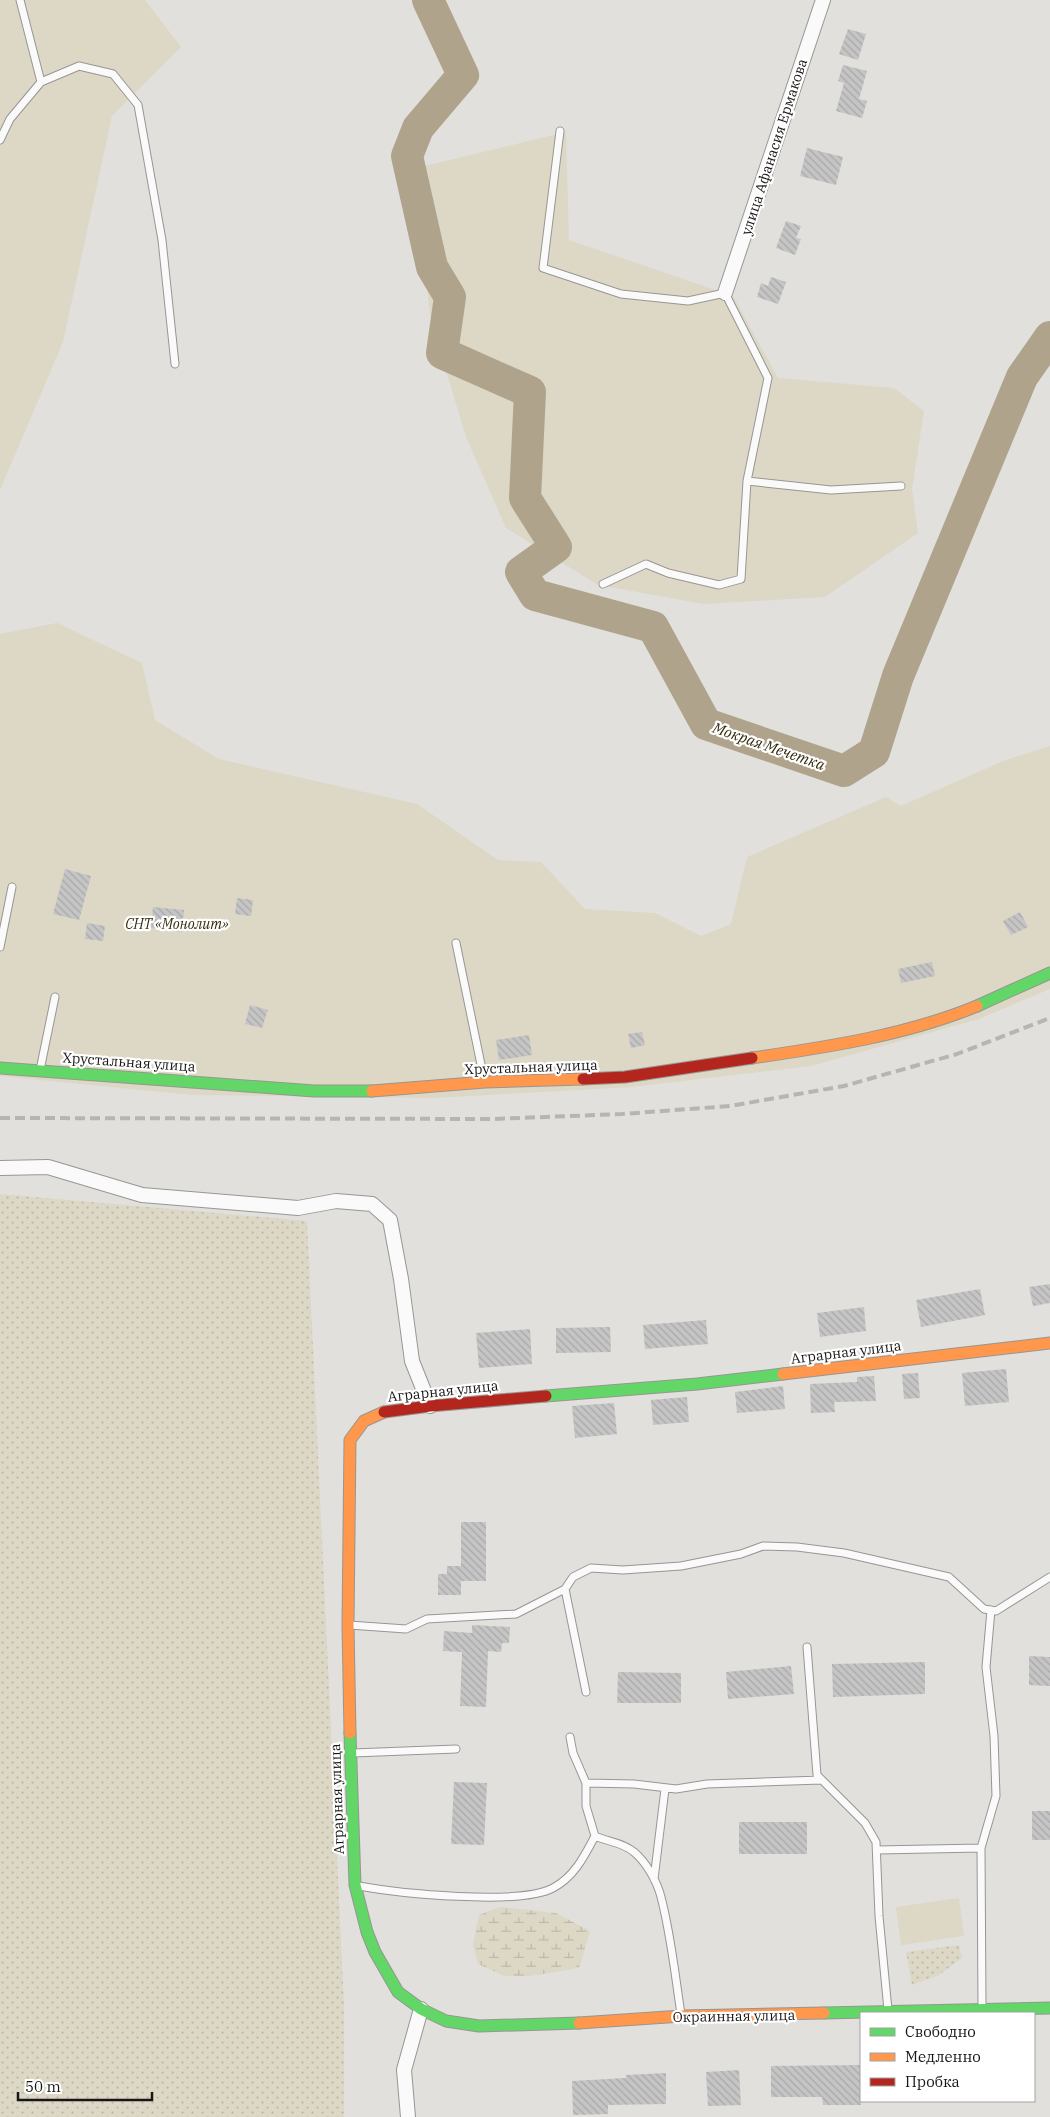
<svg xmlns="http://www.w3.org/2000/svg" width="1050" height="2117" viewBox="0 0 1050 2117" font-family="'IBM Plex Serif',serif">
	<style>
		.grass { fill: url(#grass-dots) }
		.wetland { fill: url(#wetland-marsh) }
		.garden { fill: #ddd7c6 }
		.lines { fill: none; stroke-linecap: round; stroke-linejoin: round }
		.river { stroke: #afa48b; stroke-width: 32 }
		.building { fill: url(#building-back-hatch) }
		.lane-casing { stroke: #979693; stroke-width: 9 }
		.street-casing { stroke: #979693; stroke-width: 16 }
		.fast-casing { stroke: #979693; stroke-width: 13 }
		.slow-casing { stroke: #979693; stroke-width: 13 }
		.jam-casing { stroke: #979693; stroke-width: 13 }
		.lane { stroke: #fafafa; stroke-width: 7 }
		.street { stroke: #fafafa; stroke-width: 14 }
		.fast { stroke: #63d668; stroke-width: 11 }
		.slow { stroke: #ff974d; stroke-width: 11 }
		.jam { stroke: #b3261e; stroke-width: 11 }
		.rail { stroke: #b5b5b4; stroke-width: 4; stroke-dasharray: 10 5; stroke-linecap: butt }
		.labels { text-anchor: middle; dominant-baseline: central; stroke-width: 4.5; stroke-linejoin: round; paint-order: stroke }
		.street-label { font-size: 14px; fill: #171614; stroke: #fff }
		.park-label { font-size: 14px; font-style: italic; fill: #362b0b; stroke: #fff }
		.water-label { font-size: 15px; font-style: italic; fill: #332707; stroke: #fff }
	</style>
	<defs>
		<pattern id="grass-dots" width="8" height="8" patternUnits="userSpaceOnUse" patternTransform="scale(1.25)"><rect width="8" height="8" fill="#ddd7c6"/><path d="M2 2h.1M6 6h.1" fill="none" stroke="#bdb8a9" stroke-width="1.8" stroke-linecap="round"/></pattern>
		<pattern id="wetland-marsh" width="20" height="14" patternUnits="userSpaceOnUse" patternTransform="scale(1.25)"><rect width="20" height="14" fill="#ddd7c6"/><path d="M1 5h8M5 5V1M11 12h8M15 12V8" fill="none" stroke="#bdb8a9"/></pattern>
		<pattern id="building-back-hatch" width="6" height="6" patternUnits="userSpaceOnUse" patternTransform="scale(1.25)"><rect width="6" height="6" fill="#c5c5c5"/><path d="M-1 5l2 2M0 0l6 6M5-1l2 2" fill="none" stroke="#a8a8a8"/></pattern>
	</defs>
	<rect width="100%" height="100%" fill="#e1e0dd"/>
	<path class="grass" d="M 0,1194 L 307,1221 L 344,2006 L 344,2117 L 0,2117 Z
		M 959,1945 L 962,1958 L 939,1975 L 912,1985 L 906,1952 Z"/>
	<path class="wetland" d="M 500,1907 L 556,1913 L 590,1931 L 579,1968 L 530,1976 L 504,1976 L 478,1964 L 473,1945 L 479,1915 Z"/>
	<path class="garden" d="M 0,0 L 145,0 L 181,47 L 112,116 L 63,342 L 0,490 Z
		M 566,132 L 569,240 L 733,296 L 778,378 L 894,388 L 924,411 L 912,489 L 918,533 L 825,597 L 704,604 L 598,585 L 506,528 L 466,437 L 431,321 L 412,169 Z
		M 57,623 L 142,663 L 155,720 L 219,759 L 417,804 L 498,860 L 541,862 L 585,909 L 655,913 L 701,936 L 731,924 L 747,857 L 886,797 L 901,806 L 1003,761 L 1050,746 L 1050,989 L 979,1019 L 811,1066 L 632,1087 L 434,1098 L 192,1095 L 0,1076 L 0,634 Z
		M 959,1898 L 964,1936 L 901,1945 L 896,1907 Z"/>
	<g class="lines">
		<path class="river" d="M 428,0 L 463,75 L 418,128 L 407,156 L 432,267 L 450,297 L 442,353 L 530,392 L 525,498 L 556,547 L 521,572 L 535,595 L 653,627 L 706,724 L 844,771 L 874,752 L 898,676 L 1022,377 L 1050,337"/>
	</g>
	<path class="building" d="M 848,29 L 866,34 L 858,60 L 839,54 Z
		M 843,65 L 867,71 L 859,99 L 867,101 L 862,118 L 836,111 L 844,83 L 838,81 Z
		M 807,148 L 843,157 L 836,185 L 800,176 Z
		M 786,221 L 801,226 L 796,238 L 801,239 L 795,255 L 776,248 Z
		M 771,277 L 786,282 L 778,304 L 757,297 L 761,283 L 768,286 Z
		M 65,869 L 91,876 L 79,920 L 53,914 Z
		M 237,898 L 253,900 L 251,916 L 235,914 Z
		M 153,907 L 184,910 L 182,932 L 151,928 Z
		M 1020,912 L 1028,927 L 1011,935 L 1003,921 Z
		M 87,923 L 105,926 L 103,941 L 85,939 Z
		M 932,962 L 935,976 L 901,983 L 898,969 Z
		M 250,1005 L 268,1010 L 262,1028 L 245,1024 Z
		M 642,1032 L 645,1045 L 631,1048 L 628,1034 Z
		M 529,1035 L 532,1055 L 499,1060 L 496,1040 Z
		M 1050,1284 L 1050,1303 L 1033,1306 L 1029,1287 Z
		M 980,1289 L 985,1315 L 921,1327 L 916,1300 Z
		M 864,1307 L 866,1331 L 820,1337 L 817,1313 Z
		M 706,1320 L 708,1344 L 645,1349 L 643,1325 Z
		M 610,1327 L 611,1352 L 556,1353 L 556,1328 Z
		M 530,1329 L 532,1364 L 479,1368 L 476,1333 Z
		M 1006,1369 L 1009,1402 L 965,1406 L 962,1373 Z
		M 918,1373 L 920,1398 L 904,1399 L 902,1374 Z
		M 874,1376 L 876,1401 L 834,1402 L 835,1412 L 811,1413 L 810,1384 L 857,1382 L 857,1377 Z
		M 783,1386 L 785,1409 L 737,1413 L 735,1392 Z
		M 687,1397 L 689,1422 L 653,1425 L 651,1400 Z
		M 614,1403 L 617,1434 L 575,1438 L 572,1406 Z
		M 461,1522 L 486,1522 L 486,1581 L 461,1581 L 461,1595 L 438,1595 L 438,1574 L 447,1574 L 447,1566 L 461,1566 Z
		M 472,1625 L 510,1627 L 509,1643 L 502,1643 L 501,1652 L 488,1651 L 486,1707 L 460,1706 L 462,1652 L 443,1651 L 444,1631 L 472,1633 Z
		M 1029,1656 L 1050,1657 L 1050,1686 L 1029,1685 Z
		M 925,1662 L 925,1694 L 833,1697 L 832,1664 Z
		M 791,1666 L 794,1694 L 728,1699 L 726,1672 Z
		M 618,1672 L 681,1673 L 681,1703 L 617,1703 Z
		M 454,1782 L 487,1783 L 484,1845 L 451,1844 Z
		M 1032,1811 L 1050,1811 L 1050,1840 L 1032,1840 Z
		M 739,1822 L 807,1822 L 807,1854 L 739,1854 Z
		M 861,2065 L 861,2105 L 823,2105 L 822,2097 L 771,2097 L 771,2066 Z
		M 739,2070 L 741,2105 L 708,2106 L 706,2072 Z
		M 666,2073 L 666,2104 L 608,2105 L 608,2114 L 573,2115 L 572,2081 L 626,2078 L 626,2075 Z"/>
	<g class="lines">
		<g class="lane-casing">
			<path id="lane" d="M 20,0 L 41,82
				M 560,131 L 543,268 L 621,294 L 688,301 L 725,293 L 768,378 L 747,481 L 831,490 L 901,486
				M 0,140 L 10,119 L 41,82 L 79,66 L 113,74 L 138,105 L 162,240 L 175,364
				M 603,584 L 646,564 L 668,573 L 719,585 L 741,579 L 747,481
				M 456,943 L 484,1079
				M 0,947 L 12,887
				M 40,1070 L 55,997
				M 349,1625 L 406,1629 L 427,1619 L 516,1614 L 565,1589
				M 807,1647 L 817,1775 L 865,1823 L 876,1842 L 879,1916 L 888,2010
				M 586,1692 L 565,1589 L 573,1577 L 591,1568 L 623,1570 L 681,1566 L 741,1554 L 763,1546 L 797,1547 L 844,1553 L 949,1577 L 984,1609 L 996,1611 L 1050,1577
				M 570,1737 L 573,1753 L 586,1783 L 586,1806 L 595,1836 C 608,1842 622,1842 634,1852 C 646,1862 657,1881 661,1897 C 671,1935 675,1975 681,2014
				M 353,1753 L 456,1749
				M 586,1783 L 634,1784 L 676,1789 L 707,1784 L 821,1780
				M 877,1850 L 981,1848
				M 654,1879 L 665,1789
				M 359,1886 C 397,1893 520,1906 553,1888 C 574,1877 584,1857 595,1836
				M 982,2007 L 981,1848 L 996,1796 L 994,1736 L 986,1667 L 991,1610"/>
		</g>
		<g class="street-casing">
			<path id="street" d="M 725,293 L 823,0
				M 0,1168 L 48,1167 L 142,1195 L 298,1208 L 336,1201 L 372,1204 L 390,1220 L 401,1279 L 412,1361 L 430,1406
				M 408,2117 L 404,2070 L 421,2009"/>
		</g>
		<g class="fast-casing">
			<path id="fast" d="M 977,1006 L 1050,973
				M 0,1068 L 314,1091 L 372,1091
				M 546,1396 L 697,1384 L 783,1374
				M 350,1733 L 355,1885 L 367,1932 L 375,1952 L 398,1992 L 421,2009 L 446,2021 L 479,2026 L 579,2023
				M 824,2013 L 1050,2008"/>
		</g>
		<g class="slow-casing">
			<path id="slow" d="M 752,1058 C 828,1047 907,1035 977,1006
				M 372,1091 L 485,1082 L 583,1079
				M 783,1374 L 1050,1343
				M 350,1733 L 348,1625 L 350,1440 L 364,1421 L 384,1412
				M 579,2023 L 682,2016 L 824,2013"/>
		</g>
		<g class="jam-casing">
			<path id="jam" d="M 583,1079 L 625,1077 L 752,1058
				M 384,1412 L 430,1406 L 546,1396"/>
		</g>
		<use href="#lane" class="lane"/>
		<use href="#street" class="street"/>
		<use href="#fast" class="fast"/>
		<use href="#slow" class="slow"/>
		<use href="#jam" class="jam"/>
		<path class="rail" d="M 0,1118 L 493,1119 L 622,1114 L 730,1106 L 844,1086 L 957,1054 L 1050,1018"/>
	</g>
	<g class="labels">
		<g class="street-label">
			<text transform="translate(774 147) rotate(-72)">улица Афанасия Ермакова</text>
			<text transform="translate(129 1062) rotate(4)">Хрустальная улица</text>
			<text transform="translate(531 1067) rotate(-2)">Хрустальная улица</text>
			<text transform="translate(846 1352) rotate(-7)">Аграрная улица</text>
			<text transform="translate(443 1391) rotate(-6)">Аграрная улица</text>
			<text transform="translate(337 1799) rotate(-92)">Аграрная улица</text>
			<text transform="translate(734 2016) rotate(-1)">Окраинная улица</text>
		</g>
		<g class="park-label">
			<text x="177" y="924">СНТ «Монолит»</text>
		</g>
		<g class="water-label">
			<text transform="translate(769 746) rotate(19)">Мокрая Мечетка</text>
		</g>
	</g>
	<rect x="860" y="2012" width="175" height="90" fill="#ffffff" stroke="#a2a2a1"/>
	<rect x="870" y="2028" width="25" height="8" fill="#63d668" stroke="#a2a2a1"/>
	<text x="905" y="2037" font-size="15" fill="#171614">Свободно</text>
	<rect x="870" y="2053" width="25" height="8" fill="#ff974d" stroke="#a2a2a1"/>
	<text x="905" y="2062" font-size="15" fill="#171614">Медленно</text>
	<rect x="870" y="2078" width="25" height="8" fill="#b3261e" stroke="#a2a2a1"/>
	<text x="905" y="2087" font-size="15" fill="#171614">Пробка</text>
	<path d="M18 2092v8h134v-8" fill="none" stroke="#171614" stroke-width="2.5"/>
	<text x="25" y="2092" font-size="15" fill="#171614" stroke="#ffffff" stroke-width="4" paint-order="stroke">50 m</text>
</svg>
